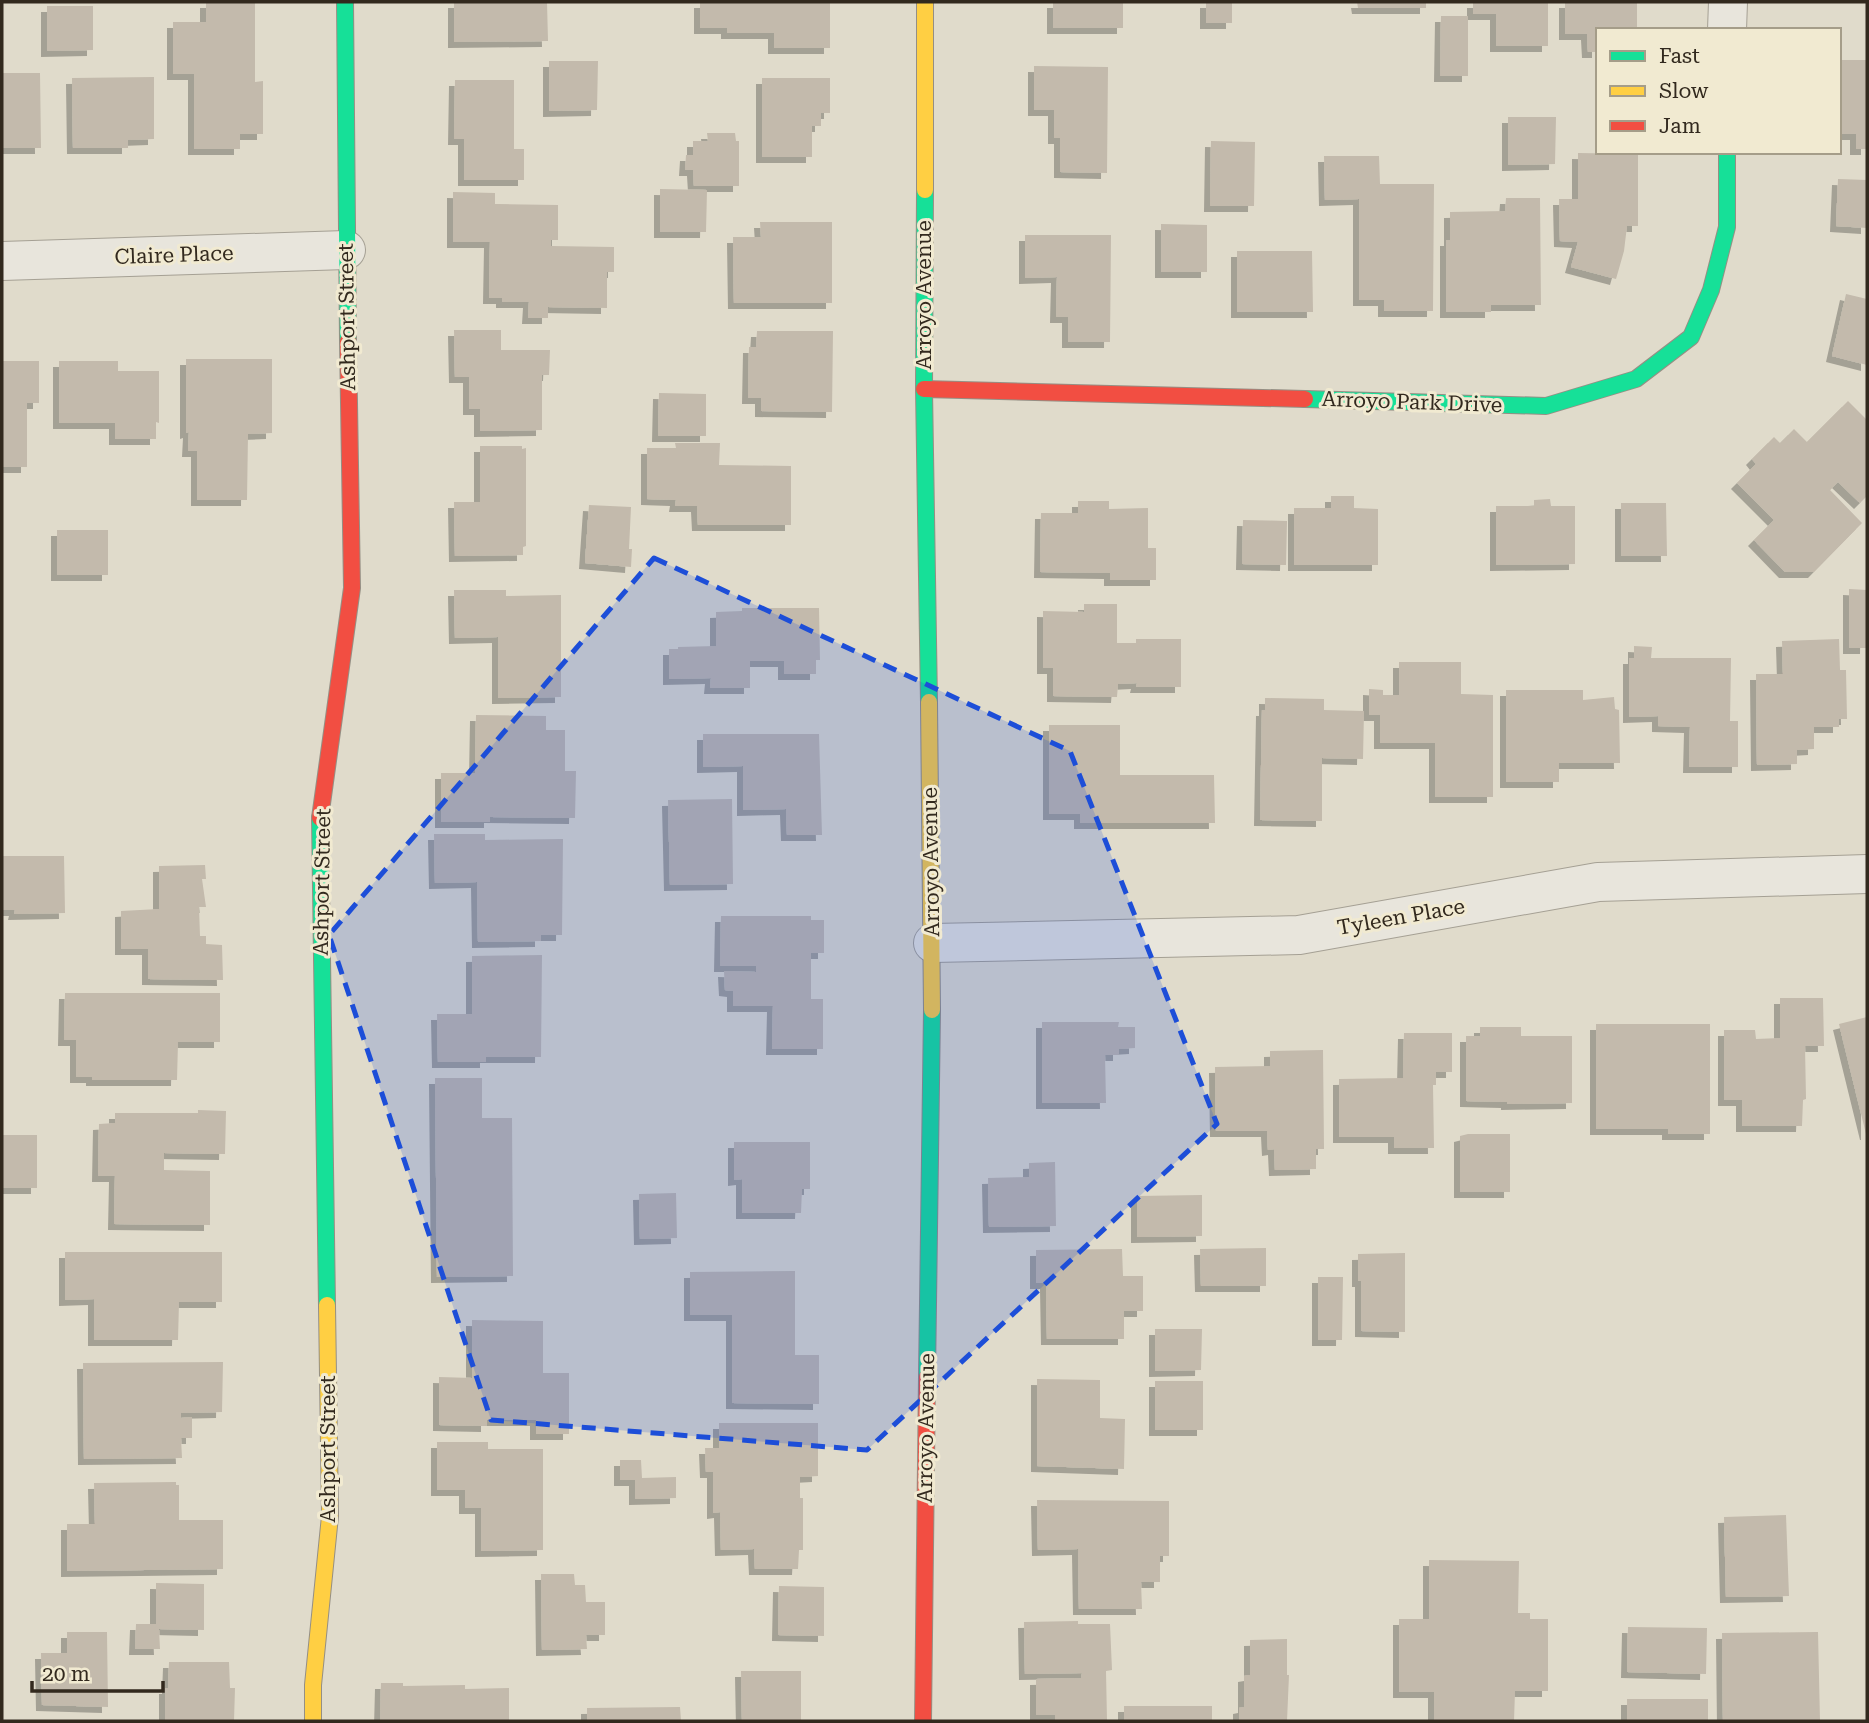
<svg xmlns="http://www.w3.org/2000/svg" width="1869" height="1723" viewBox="0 0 1869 1723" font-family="'Roboto Serif',serif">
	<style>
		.building { fill: #c3baac; filter: url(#shadow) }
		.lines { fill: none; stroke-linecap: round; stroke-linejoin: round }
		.street-casing { stroke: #a5a094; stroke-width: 40 }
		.fast-casing { stroke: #958f84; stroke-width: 18 }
		.slow-casing { stroke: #958f84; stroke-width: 18 }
		.jam-casing { stroke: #958f84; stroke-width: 18 }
		.street { stroke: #e8e5dc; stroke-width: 38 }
		.fast { stroke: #16e098; stroke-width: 16 }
		.slow { stroke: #ffcf43; stroke-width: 16 }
		.jam { stroke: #f24e42; stroke-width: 16 }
		.marked { fill: #1d4ed8; fill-opacity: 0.2; stroke: #1d4ed8; stroke-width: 5; stroke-dasharray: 14 9; stroke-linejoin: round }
		.labels { text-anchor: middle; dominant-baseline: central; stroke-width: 6; stroke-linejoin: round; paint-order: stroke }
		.street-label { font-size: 21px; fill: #32291e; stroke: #f1ead1 }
	</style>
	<defs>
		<filter id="shadow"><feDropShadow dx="-6" dy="6" stdDeviation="0" flood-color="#0004"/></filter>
	</defs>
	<rect width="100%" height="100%" fill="#e0dbcb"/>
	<path class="building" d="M 206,2 L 255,2 L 255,82 L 263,81 L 263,134 L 240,134 L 240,149 L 194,149 L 194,74 L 173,74 L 173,22 L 206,22 Z
		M 454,2 L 547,2 L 548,41 L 454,42 Z
		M 700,2 L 830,2 L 830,48 L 774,48 L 774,33 L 727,33 L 727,28 L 700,28 Z
		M 1053,2 L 1123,2 L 1123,28 L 1053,28 Z
		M 1206,2 L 1232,2 L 1232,23 L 1206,23 Z
		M 1357,2 L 1426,2 L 1426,8 L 1358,8 Z
		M 1473,2 L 1548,2 L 1548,46 L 1496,46 L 1496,14 L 1473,14 Z
		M 1565,2 L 1637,2 L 1637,30 L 1598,30 L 1598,52 L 1588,52 L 1587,34 L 1565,34 Z
		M 47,6 L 93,6 L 93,50 L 47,51 Z
		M 1441,16 L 1468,16 L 1468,76 L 1440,76 Z
		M 1839,60 L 1867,60 L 1867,149 L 1856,149 L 1856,134 L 1841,134 Z
		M 549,61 L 598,61 L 597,110 L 549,111 Z
		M 1034,66 L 1108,67 L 1107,173 L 1060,172 L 1060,138 L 1054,138 L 1054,110 L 1034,110 Z
		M 2,73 L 40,73 L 41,148 L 2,148 Z
		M 154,77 L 154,139 L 128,140 L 128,148 L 73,148 L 72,78 Z
		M 762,78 L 830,78 L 830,113 L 821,113 L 821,126 L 812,126 L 812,157 L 762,157 Z
		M 455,80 L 514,80 L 514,149 L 524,149 L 524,180 L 464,180 L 464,139 L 454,139 Z
		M 1508,117 L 1556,117 L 1555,164 L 1508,165 Z
		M 707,133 L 735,133 L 736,141 L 739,141 L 739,186 L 694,186 L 693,170 L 685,170 L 686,155 L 693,155 L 693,141 L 708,141 Z
		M 1211,141 L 1255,142 L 1254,206 L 1210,206 Z
		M 1578,153 L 1638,154 L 1638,226 L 1627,226 L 1624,251 L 1616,279 L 1571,267 L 1578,242 L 1560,241 L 1559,199 L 1578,199 Z
		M 1324,156 L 1379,156 L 1380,184 L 1434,184 L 1433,311 L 1384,311 L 1384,300 L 1359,300 L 1359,199 L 1325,200 Z
		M 1838,179 L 1867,180 L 1867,228 L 1836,226 Z
		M 660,189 L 707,190 L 706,232 L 660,232 Z
		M 453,192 L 495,193 L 495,204 L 558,205 L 558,240 L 551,240 L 551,246 L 614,247 L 614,272 L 607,272 L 607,308 L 548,307 L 548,318 L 528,318 L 529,302 L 502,302 L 502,298 L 489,298 L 490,242 L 453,242 Z
		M 1506,198 L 1540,198 L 1541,305 L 1491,305 L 1491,312 L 1446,312 L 1446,240 L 1450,240 L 1450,212 L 1505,211 Z
		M 760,222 L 832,222 L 832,303 L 734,303 L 733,237 L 761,237 Z
		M 1161,224 L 1207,225 L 1207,272 L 1161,272 Z
		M 1025,235 L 1111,235 L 1110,342 L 1068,342 L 1068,317 L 1056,317 L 1057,277 L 1025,278 Z
		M 1237,251 L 1312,251 L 1313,312 L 1237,312 Z
		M 1846,294 L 1867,299 L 1867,365 L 1832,356 Z
		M 454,330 L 501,330 L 501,350 L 550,350 L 549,375 L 542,375 L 542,430 L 480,431 L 480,409 L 469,409 L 469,377 L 455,377 Z
		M 757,331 L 833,331 L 832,412 L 761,411 L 761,398 L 748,398 L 749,347 L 756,347 Z
		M 186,359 L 272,359 L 272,433 L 248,434 L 247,500 L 197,500 L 197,451 L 188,451 L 189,432 L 186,433 Z
		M 2,361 L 39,361 L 39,403 L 27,403 L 27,467 L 2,467 Z
		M 59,361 L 118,361 L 118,371 L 159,371 L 159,423 L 156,422 L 156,439 L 115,439 L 115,423 L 59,423 Z
		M 659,393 L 706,394 L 706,436 L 658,436 Z
		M 1848,401 L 1867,420 L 1867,496 L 1860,503 L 1838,482 L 1830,490 L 1862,523 L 1814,572 L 1785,572 L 1754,540 L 1774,520 L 1737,483 L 1756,464 L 1752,459 L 1774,437 L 1780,443 L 1794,429 L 1807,442 Z
		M 675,443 L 720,443 L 719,465 L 791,466 L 791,525 L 698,525 L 697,506 L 675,506 L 676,500 L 647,499 L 647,448 L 676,448 Z
		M 480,446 L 522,446 L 522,449 L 526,448 L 526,546 L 523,547 L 523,555 L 455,556 L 454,502 L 480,502 Z
		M 1331,496 L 1354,496 L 1354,508 L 1378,509 L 1378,565 L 1294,565 L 1294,508 L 1331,508 Z
		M 1550,499 L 1551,506 L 1575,506 L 1575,564 L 1496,565 L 1496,506 L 1534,506 L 1534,500 Z
		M 1078,501 L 1109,501 L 1109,509 L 1148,508 L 1148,548 L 1156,548 L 1156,580 L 1110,580 L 1110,573 L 1040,572 L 1041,513 L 1078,513 Z
		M 1621,503 L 1666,503 L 1667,556 L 1621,556 Z
		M 589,505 L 631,507 L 629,549 L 632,549 L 631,567 L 585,563 Z
		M 1243,520 L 1287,521 L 1286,565 L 1242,564 Z
		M 57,530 L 108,530 L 108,575 L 57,575 Z
		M 1849,589 L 1867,590 L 1866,648 L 1849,648 Z
		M 454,590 L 506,590 L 506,596 L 561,595 L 561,697 L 498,698 L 498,637 L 455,638 Z
		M 1084,604 L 1117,604 L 1117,643 L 1136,643 L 1136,639 L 1181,639 L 1181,687 L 1136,687 L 1137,683 L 1118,684 L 1117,697 L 1053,696 L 1053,668 L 1043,668 L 1043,611 L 1084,612 Z
		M 742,608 L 819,608 L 820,660 L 816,660 L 816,674 L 784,674 L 784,661 L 750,661 L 750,688 L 710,688 L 711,678 L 669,679 L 669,649 L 678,649 L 678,647 L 716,646 L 716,612 L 742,611 Z
		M 1839,639 L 1840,670 L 1846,670 L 1847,719 L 1839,719 L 1839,727 L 1814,727 L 1814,749 L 1797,750 L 1797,764 L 1757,765 L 1756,674 L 1783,674 L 1782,641 Z
		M 1634,646 L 1652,647 L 1651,658 L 1731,658 L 1730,721 L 1738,721 L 1738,767 L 1689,767 L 1690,727 L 1658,726 L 1658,716 L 1629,717 L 1629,658 L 1634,658 Z
		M 1399,662 L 1461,662 L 1461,694 L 1493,695 L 1493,797 L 1435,797 L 1435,743 L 1380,743 L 1380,715 L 1369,715 L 1369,689 L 1383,690 L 1383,695 L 1399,695 Z
		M 1506,690 L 1583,690 L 1583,700 L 1614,697 L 1615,709 L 1619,710 L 1620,763 L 1559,763 L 1559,782 L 1506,782 Z
		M 1265,698 L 1324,699 L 1324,710 L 1364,711 L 1363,759 L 1322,758 L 1322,821 L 1260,820 L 1262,710 L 1265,710 Z
		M 476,715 L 546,716 L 546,730 L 565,730 L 565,771 L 576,771 L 575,818 L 490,817 L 490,822 L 441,822 L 441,773 L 475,773 Z
		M 1049,725 L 1120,725 L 1120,775 L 1214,775 L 1215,823 L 1080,823 L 1080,814 L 1049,814 Z
		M 703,734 L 819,734 L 822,835 L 787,835 L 786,809 L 743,810 L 743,766 L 703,767 Z
		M 732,799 L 733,884 L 670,885 L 668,800 Z
		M 434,834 L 485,834 L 485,840 L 563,839 L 562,935 L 541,935 L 541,941 L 478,942 L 477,882 L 435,883 Z
		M 2,856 L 64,856 L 65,913 L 14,914 L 15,910 L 3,910 Z
		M 205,865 L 206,879 L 202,879 L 206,907 L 199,907 L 200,936 L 206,936 L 206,944 L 222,945 L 223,980 L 148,979 L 148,949 L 121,949 L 121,911 L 159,909 L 159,866 Z
		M 721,916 L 811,916 L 811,920 L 824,920 L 824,953 L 811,953 L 811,999 L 823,999 L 823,1049 L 772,1049 L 773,1006 L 733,1006 L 733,991 L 725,990 L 724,971 L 756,972 L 756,966 L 720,966 Z
		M 542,955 L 541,1057 L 486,1057 L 486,1062 L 438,1062 L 437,1014 L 472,1014 L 472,956 Z
		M 65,993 L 220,993 L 220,1042 L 178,1042 L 177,1080 L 92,1080 L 92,1077 L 76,1077 L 76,1040 L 64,1040 Z
		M 1780,998 L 1823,998 L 1824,1046 L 1805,1046 L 1806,1099 L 1803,1100 L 1802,1126 L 1742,1126 L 1742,1100 L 1724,1100 L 1724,1030 L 1755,1030 L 1756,1039 L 1780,1038 Z
		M 1867,1017 L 1867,1134 L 1866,1134 L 1839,1024 Z
		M 1042,1022 L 1119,1022 L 1118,1027 L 1135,1027 L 1135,1048 L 1119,1049 L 1119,1055 L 1105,1055 L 1106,1103 L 1042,1103 Z
		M 1596,1024 L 1710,1024 L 1710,1134 L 1668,1134 L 1668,1129 L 1596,1129 Z
		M 1480,1027 L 1521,1027 L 1521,1036 L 1572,1036 L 1572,1103 L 1507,1104 L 1507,1102 L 1466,1101 L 1466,1036 L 1480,1036 Z
		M 1404,1033 L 1452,1033 L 1452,1072 L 1436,1072 L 1436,1085 L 1433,1085 L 1434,1148 L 1394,1148 L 1394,1137 L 1339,1137 L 1339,1079 L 1403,1078 Z
		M 1323,1050 L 1324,1149 L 1316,1149 L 1316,1169 L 1275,1170 L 1274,1149 L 1268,1150 L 1267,1131 L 1216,1131 L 1215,1067 L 1270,1066 L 1270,1051 Z
		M 435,1078 L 482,1078 L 482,1118 L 512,1118 L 513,1276 L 437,1277 Z
		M 198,1110 L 226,1111 L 225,1154 L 164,1153 L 164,1170 L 210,1171 L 210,1225 L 114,1224 L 115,1176 L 98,1176 L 99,1124 L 115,1123 L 115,1113 L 198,1113 Z
		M 1468,1134 L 1510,1134 L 1510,1192 L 1460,1192 L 1460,1136 Z
		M 2,1135 L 37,1135 L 37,1188 L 2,1188 Z
		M 734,1142 L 810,1142 L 810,1189 L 802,1189 L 801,1213 L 742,1213 L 742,1179 L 734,1180 Z
		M 1055,1162 L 1056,1226 L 989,1227 L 988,1178 L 1029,1177 L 1029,1163 Z
		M 676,1193 L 677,1238 L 640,1239 L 639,1194 Z
		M 1202,1195 L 1202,1236 L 1137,1237 L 1137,1196 Z
		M 1266,1248 L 1266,1286 L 1201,1286 L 1200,1249 Z
		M 1122,1249 L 1123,1276 L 1143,1276 L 1143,1311 L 1124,1311 L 1124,1339 L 1047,1339 L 1046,1283 L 1036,1283 L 1036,1250 Z
		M 65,1252 L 222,1252 L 222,1302 L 179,1302 L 178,1340 L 94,1340 L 94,1299 L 65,1300 Z
		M 1405,1253 L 1405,1332 L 1361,1331 L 1361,1281 L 1358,1281 L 1358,1254 Z
		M 795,1271 L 795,1355 L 819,1355 L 819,1404 L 732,1403 L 732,1315 L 690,1315 L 690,1272 Z
		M 1318,1277 L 1343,1277 L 1342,1340 L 1318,1340 Z
		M 472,1320 L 543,1321 L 543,1373 L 569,1373 L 569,1434 L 536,1434 L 536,1420 L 487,1420 L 487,1426 L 439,1425 L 439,1377 L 472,1378 Z
		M 1155,1329 L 1202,1329 L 1201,1370 L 1155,1371 Z
		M 223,1362 L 222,1412 L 181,1413 L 181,1418 L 192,1417 L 192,1438 L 181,1438 L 182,1458 L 84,1459 L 83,1363 Z
		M 1037,1379 L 1100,1380 L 1100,1418 L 1125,1419 L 1124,1469 L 1037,1466 Z
		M 1155,1381 L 1203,1381 L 1203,1430 L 1155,1430 Z
		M 719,1423 L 818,1423 L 818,1476 L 800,1477 L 800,1498 L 803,1498 L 803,1550 L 799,1550 L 798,1569 L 755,1569 L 754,1549 L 721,1550 L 720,1512 L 713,1513 L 713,1472 L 706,1472 L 705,1448 L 719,1448 Z
		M 437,1442 L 488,1442 L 488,1449 L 543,1449 L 543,1550 L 481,1551 L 481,1508 L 465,1508 L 465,1490 L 437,1490 Z
		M 620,1460 L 641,1460 L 642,1478 L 676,1477 L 676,1498 L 635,1499 L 635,1480 L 620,1480 Z
		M 176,1482 L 176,1485 L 179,1485 L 179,1520 L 223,1520 L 223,1569 L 67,1571 L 67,1524 L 95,1524 L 94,1483 Z
		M 1037,1500 L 1169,1501 L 1169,1556 L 1160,1556 L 1160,1582 L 1141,1582 L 1142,1609 L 1079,1609 L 1078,1549 L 1038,1550 Z
		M 1786,1515 L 1789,1596 L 1726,1597 L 1724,1517 Z
		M 1429,1560 L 1519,1561 L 1518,1613 L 1530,1613 L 1530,1619 L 1548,1619 L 1548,1691 L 1515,1691 L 1514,1721 L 1434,1721 L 1434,1692 L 1399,1692 L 1399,1619 L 1429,1619 Z
		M 541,1574 L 574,1574 L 575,1585 L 585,1585 L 586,1602 L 605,1602 L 605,1635 L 586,1635 L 587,1649 L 542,1650 Z
		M 156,1583 L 204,1584 L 204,1630 L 159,1629 L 160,1649 L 135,1649 L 136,1624 L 156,1624 Z
		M 779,1586 L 824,1587 L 824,1636 L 778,1635 Z
		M 1078,1621 L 1078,1624 L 1110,1624 L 1112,1670 L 1106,1671 L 1107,1721 L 1055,1721 L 1055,1715 L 1036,1715 L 1036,1679 L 1081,1678 L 1082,1673 L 1025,1674 L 1024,1622 Z
		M 1628,1627 L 1707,1628 L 1706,1674 L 1627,1672 Z
		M 67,1632 L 107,1632 L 108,1707 L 42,1705 L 41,1653 L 67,1653 Z
		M 1818,1632 L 1820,1721 L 1723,1721 L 1722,1633 Z
		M 1287,1639 L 1287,1675 L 1289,1675 L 1287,1721 L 1239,1721 L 1239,1708 L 1244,1707 L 1244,1676 L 1250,1675 L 1250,1640 Z
		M 169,1662 L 229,1662 L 230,1688 L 235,1688 L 234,1721 L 165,1721 L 165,1688 L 168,1688 Z
		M 741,1671 L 801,1671 L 801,1721 L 742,1721 Z
		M 381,1683 L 403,1683 L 403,1686 L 465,1685 L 465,1689 L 509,1688 L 509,1721 L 380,1721 Z
		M 1627,1699 L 1708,1699 L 1708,1721 L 1627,1721 Z
		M 1124,1706 L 1212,1706 L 1212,1721 L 1124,1721 Z
		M 680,1707 L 681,1721 L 587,1721 L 587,1708 Z"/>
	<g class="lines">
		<g class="street-casing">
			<path id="street" d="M 1727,30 L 1728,2
				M 2,261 L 346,250
				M 933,943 L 1299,935 L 1598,882 L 1867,874"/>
		</g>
		<g class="fast-casing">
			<path id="fast" d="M 345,2 L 348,341
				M 925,190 L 924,389 L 929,702
				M 1305,399 L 1546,406 L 1636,379 L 1691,337 L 1711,290 L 1727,227 L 1727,152
				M 320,818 L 327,1305
				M 927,1377 L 932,1010"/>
		</g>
		<g class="slow-casing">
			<path id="slow" d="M 925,190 L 925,2
				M 929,702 L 932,1010
				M 313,1721 L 313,1685 L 330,1516 L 327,1305"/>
		</g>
		<g class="jam-casing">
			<path id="jam" d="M 924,389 L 1305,399
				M 320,818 L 352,588 L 348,341
				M 923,1721 L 927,1377"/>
		</g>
		<use href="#street" class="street"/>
		<use href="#fast" class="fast"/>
		<use href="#slow" class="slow"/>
		<use href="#jam" class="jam"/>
	</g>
	<path class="marked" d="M 654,558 L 1070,751 L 1217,1124 L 867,1450 L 491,1420 L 329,935 Z"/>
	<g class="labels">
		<g class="street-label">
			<text transform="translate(174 255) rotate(-2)">Claire Place</text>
			<text transform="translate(924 295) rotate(-90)">Arroyo Avenue</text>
			<text transform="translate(347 317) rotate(-91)">Ashport Street</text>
			<text transform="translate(1412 402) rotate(2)">Arroyo Park Drive</text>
			<text transform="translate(931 862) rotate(-91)">Arroyo Avenue</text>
			<text transform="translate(322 882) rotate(-89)">Ashport Street</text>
			<text transform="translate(1401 917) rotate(-10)">Tyleen Place</text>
			<text transform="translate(926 1428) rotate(-89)">Arroyo Avenue</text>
			<text transform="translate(328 1449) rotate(-90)">Ashport Street</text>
		</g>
	</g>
	<rect width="1869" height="1723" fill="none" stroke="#32291e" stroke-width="7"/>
	<rect x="1596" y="28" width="245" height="126" fill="#f1ead1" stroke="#a59d89" stroke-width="2"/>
	<rect x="1610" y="51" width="35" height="10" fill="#16e098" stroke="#a59d89" stroke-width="2"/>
	<text x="1659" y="63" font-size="21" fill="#32291e">Fast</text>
	<rect x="1610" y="86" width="35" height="10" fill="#ffcf43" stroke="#a59d89" stroke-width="2"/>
	<text x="1659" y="98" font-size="21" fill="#32291e">Slow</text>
	<rect x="1610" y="121" width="35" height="10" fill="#f24e42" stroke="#a59d89" stroke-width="2"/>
	<text x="1659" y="133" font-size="21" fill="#32291e">Jam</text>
	<path d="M32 1681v10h131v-10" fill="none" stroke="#32291e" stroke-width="3.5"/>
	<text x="42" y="1681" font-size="21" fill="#32291e" stroke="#f1ead1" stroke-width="5" paint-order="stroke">20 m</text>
</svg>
